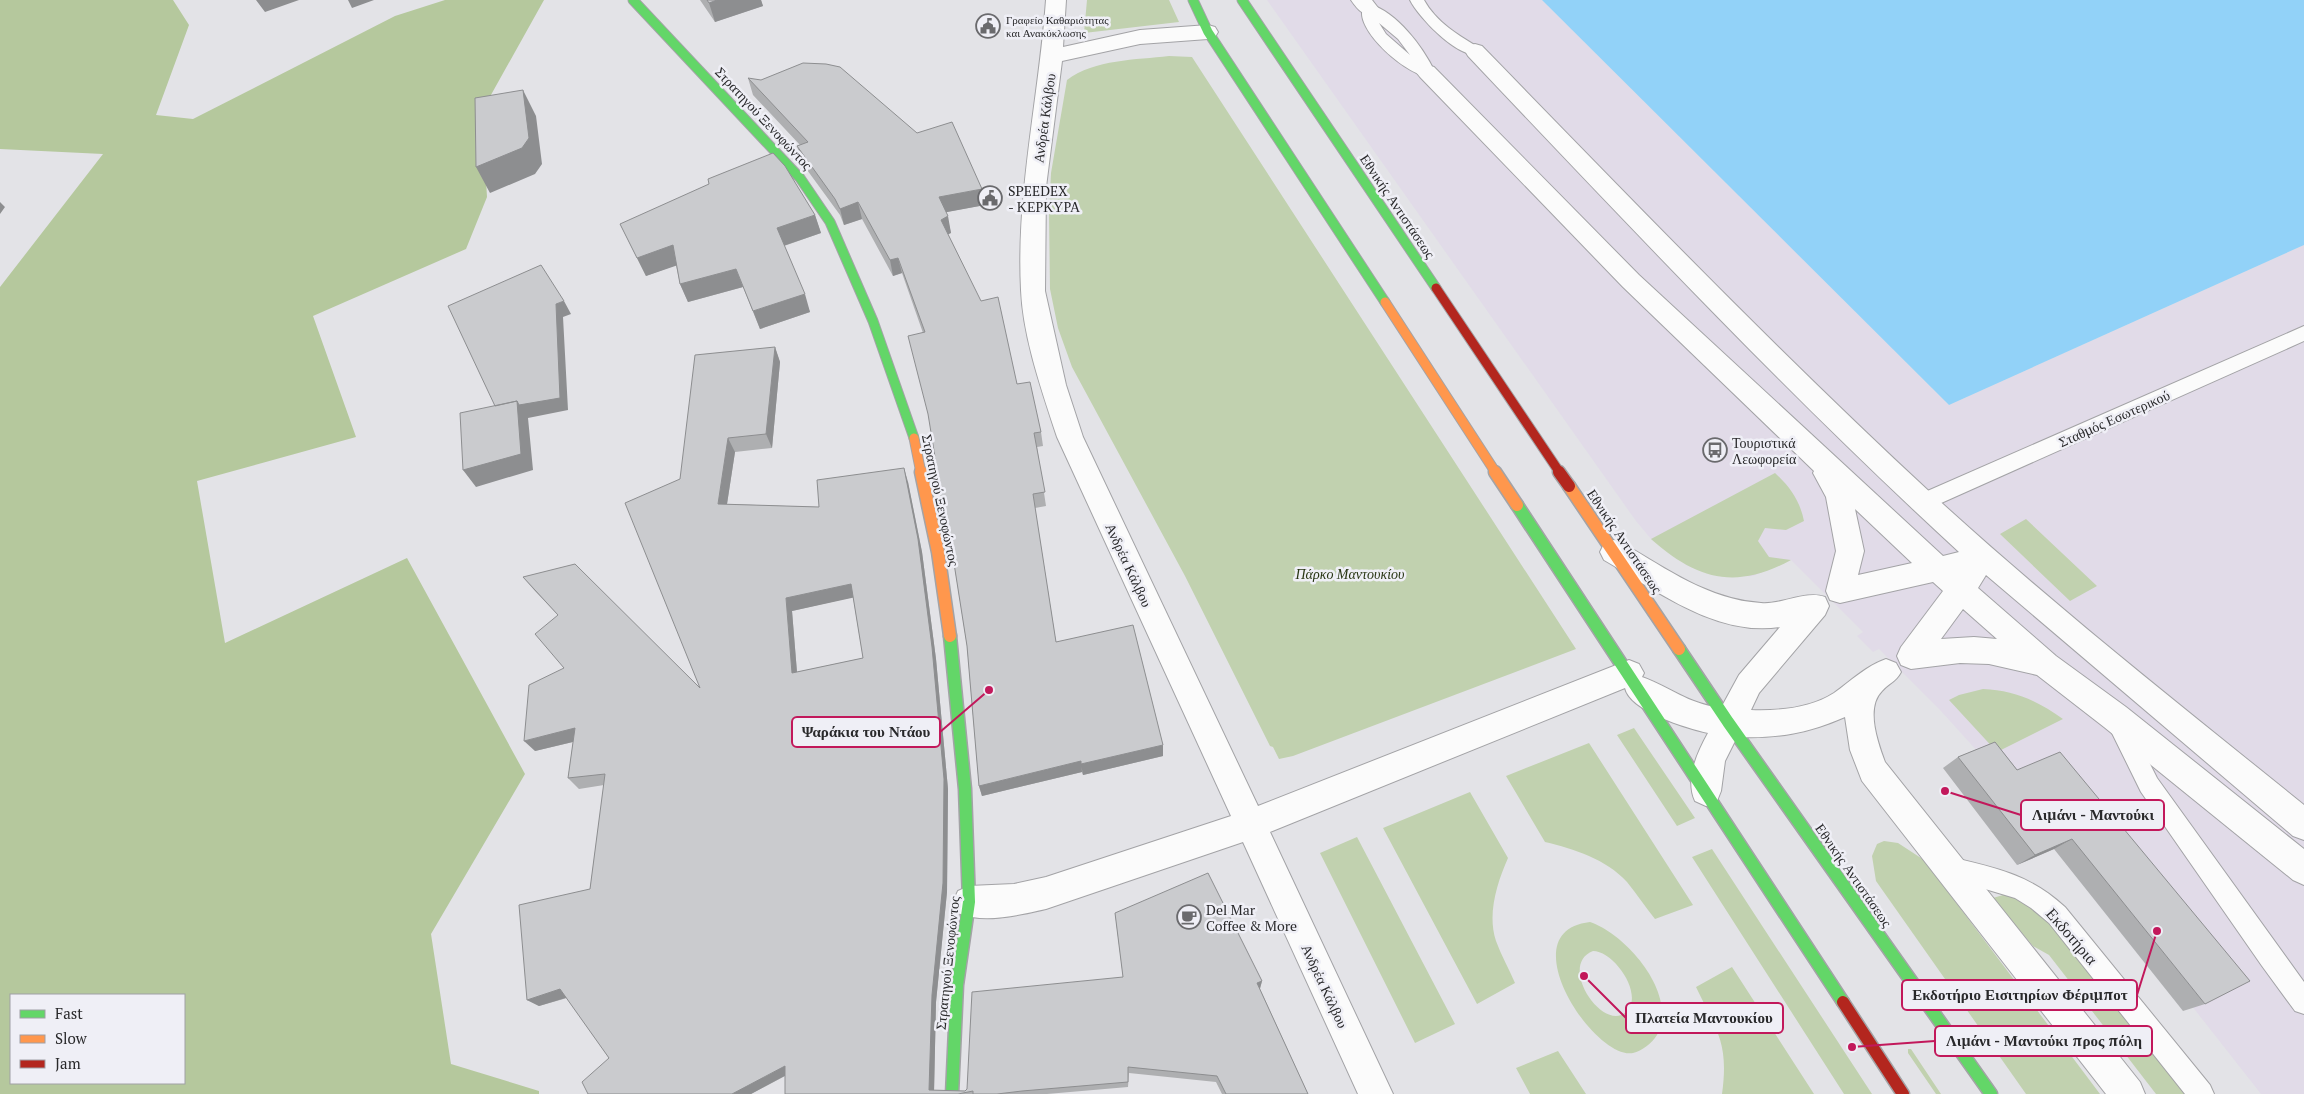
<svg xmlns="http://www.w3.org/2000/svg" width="2304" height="1094" viewBox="0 0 2304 1094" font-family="'PT Serif',serif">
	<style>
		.industrial { fill: #e1dbe8 }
		.green { fill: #c1d1af; fill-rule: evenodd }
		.forest { fill: #b5c89d; fill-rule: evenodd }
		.water { fill: #92d2f8 }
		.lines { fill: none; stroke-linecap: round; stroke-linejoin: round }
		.lane-casing { stroke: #a3a3a6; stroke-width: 2 }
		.street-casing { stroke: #a3a3a6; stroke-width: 2 }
		.fast-far1-casing { stroke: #a3a3a6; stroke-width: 11 }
		.fast-casing { stroke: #a3a3a6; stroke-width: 15 }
		.slow-far1-casing { stroke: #a3a3a6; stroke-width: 11 }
		.slow-casing { stroke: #a3a3a6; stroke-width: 15 }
		.jam-far1-casing { stroke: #a3a3a6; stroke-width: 11 }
		.jam-casing { stroke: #a3a3a6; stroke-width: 15 }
		.lane { fill: #fbfbfb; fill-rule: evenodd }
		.street { fill: #fbfbfb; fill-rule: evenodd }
		.fast-far1 { stroke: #63d668; stroke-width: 9 }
		.fast { stroke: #63d668; stroke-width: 12 }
		.slow-far1 { stroke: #ff974d; stroke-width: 9 }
		.slow { stroke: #ff974d; stroke-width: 12 }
		.jam-far1 { stroke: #b3261e; stroke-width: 9 }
		.jam { stroke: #b3261e; stroke-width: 12 }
		.wall { fill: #aeafb1; fill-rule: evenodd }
		.shaded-wall { fill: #8d8e90 }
		.building { fill: #cacbce; stroke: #8d8e90; fill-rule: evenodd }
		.labels { text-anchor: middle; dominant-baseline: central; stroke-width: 5; stroke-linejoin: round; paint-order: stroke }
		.far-poi-label { font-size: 11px; fill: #29292b; stroke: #efeff6; text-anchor: start }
		.street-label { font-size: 14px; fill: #29292b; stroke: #efeff6 }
		.poi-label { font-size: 14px; fill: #29292b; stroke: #efeff6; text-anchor: start }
		.park-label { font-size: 14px; font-style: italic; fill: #283613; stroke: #efeff6 }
		.near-street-label { font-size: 16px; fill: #29292b; stroke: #efeff6 }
		.leader { fill: none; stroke: #c2185b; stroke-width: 2 }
		.callout-dot { fill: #c2185b; stroke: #efeff6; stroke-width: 2 }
		.callout { fill: #efeff6; stroke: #c2185b; stroke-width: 2 }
		.callout-label { font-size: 15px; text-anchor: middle; font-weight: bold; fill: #29292b }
	</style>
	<rect width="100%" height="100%" fill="#e3e3e7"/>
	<path class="industrial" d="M 1267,0 L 1542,0 L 1949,405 L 2304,245 L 2304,1094 L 2261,1094 L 2089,875 L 2079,880 L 1979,753 L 1940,710 L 1879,649 L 1873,652 L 1857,636 L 1863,632 L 1791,560 L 1753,576 L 1727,577 L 1707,573 L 1686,565 L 1651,539 L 1636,521 Z"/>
	<path class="green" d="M 1087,0 L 1169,0 L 1179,22 L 1084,33 Z
		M 1169,56 L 1192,57 L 1576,649 L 1293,756 L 1279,759 L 1273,747 L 1270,746 L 1185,576 L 1072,367 L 1058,328 L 1050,289 L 1049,213 L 1051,173 L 1067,80 C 1095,59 1136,60 1169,56 Z
		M 1775,473 C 1790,487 1800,501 1804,521 L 1786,530 L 1765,528 L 1758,541 L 1769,557 L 1791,560 C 1736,590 1697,580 1651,539 Z
		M 2026,519 L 2097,586 L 2070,601 L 2000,534 Z
		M 1983,689 C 2014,690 2038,701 2063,719 L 1997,752 L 1949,700 L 1959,695 Z
		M 1634,728 L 1695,818 L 1677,826 L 1617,735 Z
		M 1589,743 L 1693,905 L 1655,919 C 1645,907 1637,894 1627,882 C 1606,859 1574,849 1545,842 L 1506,776 Z
		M 1470,792 L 1508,858 C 1497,883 1487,914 1496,941 C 1501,955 1509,969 1515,983 L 1477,1004 L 1383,828 Z
		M 1357,837 L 1455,1024 L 1415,1043 L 1320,853 Z
		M 1884,841 L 1898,843 L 1924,860 L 2100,1094 L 2026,1094 L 1876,881 L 1872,856 L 1877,844 Z
		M 1712,849 L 1872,1094 L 1844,1094 L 1692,857 Z
		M 2003,895 L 2012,895 L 2037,908 L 2104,988 L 2084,1000 L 2049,955 L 2033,946 L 1995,902 L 1993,898 Z
		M 1590,922 C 1626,934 1679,994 1657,1035 C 1652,1043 1642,1051 1633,1053 C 1595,1061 1508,931 1590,922 ZM 1593,951 C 1614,951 1645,995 1626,1012 C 1603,1033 1557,965 1593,951 Z
		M 1732,967 L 1814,1094 L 1722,1094 C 1729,1043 1717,1031 1696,987 Z
		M 2111,997 L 2186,1094 L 2156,1094 L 2092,1011 Z
		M 1908,1049 L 1911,1049 L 1941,1094 L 1936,1094 L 1908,1053 Z
		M 1558,1051 L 1586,1094 L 1530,1094 L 1516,1068 Z"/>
	<path class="forest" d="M 0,0 L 173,0 L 189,25 L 156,115 L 193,119 L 395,16 L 445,0 L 544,0 L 482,111 L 487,197 L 466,249 L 313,316 L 356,437 L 197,481 L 225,643 L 407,558 L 525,774 L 431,934 L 451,1064 L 539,1091 L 539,1094 L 0,1094 L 0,287 L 103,154 L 0,149 ZM 11,995 L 184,995 L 184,1083 L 11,1083 Z"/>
	<path class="water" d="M 1542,0 L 2304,0 L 2304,245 L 1949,405 Z"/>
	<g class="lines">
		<g class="lane-casing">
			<path id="lane" d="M 1410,0 L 1424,0 C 1436,22 1459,36 1480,48 L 1483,51 L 1480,54 C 1459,60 1419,18 1410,0 Z
				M 1369,4 C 1397,12 1423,47 1435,72 L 1432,76 C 1412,81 1350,27 1364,6 ZM 1379,23 L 1398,39 L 1410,55 L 1386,34 Z
				M 2304,326 L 2304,341 L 1930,508 L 1923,510 L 1916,508 L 1913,502 L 1916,496 Z
				M 2119,715 L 2127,718 L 2157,778 L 2304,982 L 2304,1014 L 2295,1011 L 2262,966 L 2141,792 L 2108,725 L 2111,718 Z
				M 1950,857 C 1996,868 2029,874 2065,907 L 2210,1085 L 2214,1094 L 2185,1094 L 2049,923 L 2031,908 L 2015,898 L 1942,876 L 1938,868 L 1942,860 Z"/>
		</g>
		<g class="street-casing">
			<path id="street" d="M 1046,0 L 1066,0 L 1063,47 L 1140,30 L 1208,25 L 1215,27 L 1218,32 L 1215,37 L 1208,39 L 1140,44 L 1062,61 L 1046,187 L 1045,291 L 1066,385 L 1083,437 L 1258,806 L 1629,660 L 1639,664 L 1644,673 L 1642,677 C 1672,688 1686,703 1721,708 L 1739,675 L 1780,627 C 1716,637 1656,590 1604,560 L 1600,552 L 1604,544 L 1614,540 L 1624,544 C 1667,569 1709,600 1761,603 C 1782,605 1805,590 1825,597 L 1829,606 L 1825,615 L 1759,693 L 1751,710 C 1778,711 1811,708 1834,693 C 1851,681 1866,666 1886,659 L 1896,663 L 1901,672 C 1896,682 1889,683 1882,691 C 1865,708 1878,743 1885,762 L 2140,1082 L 2145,1094 L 2106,1094 L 1862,781 L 1850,750 L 1845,717 C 1809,733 1776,739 1737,737 L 1725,761 L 1721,791 L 1717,801 L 1706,806 L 1695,801 C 1685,779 1697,753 1708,733 C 1686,728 1630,711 1625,688 L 1270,832 L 1393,1094 L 1358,1094 L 1243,842 L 1046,909 C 1019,915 984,924 958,913 L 953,902 L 958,891 L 969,886 L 1014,884 L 1046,877 L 1231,816 L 1057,437 C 1042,391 1023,338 1021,290 C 1016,193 1039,97 1046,0 Z
				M 1351,0 L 1372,0 L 1379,9 L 1376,13 C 1363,17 1358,10 1351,0 Z
				M 1475,44 L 1482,46 C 1630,198 1777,351 1933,495 C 2052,604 2179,704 2304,805 L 2304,840 L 2293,836 L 1986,575 L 1978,588 L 2056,656 L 2126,707 L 2304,849 L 2304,885 L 2293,880 L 2104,727 L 2037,675 L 1989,664 L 1960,663 L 1911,669 L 1901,665 L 1897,656 L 1901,647 L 1943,591 L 1933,582 L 1840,603 L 1830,600 L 1826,591 L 1836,551 L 1826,497 L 1813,473 L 1814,471 L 1623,287 L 1420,77 L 1416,72 L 1420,67 L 1427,65 L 1434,67 L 1639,275 L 1943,556 L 1959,552 C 1788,395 1628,225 1468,56 L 1465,51 L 1468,46 ZM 1855,509 L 1912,563 L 1858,575 L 1864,551 ZM 1963,609 L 1997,639 L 1974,637 L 1941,639 Z"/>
		</g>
		<g class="fast-far1-casing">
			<path id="fast-far1" d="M 633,0 L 800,178 L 830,222 L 873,321 L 914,438
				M 1193,0 L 1208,32 L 1385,302
				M 1242,0 L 1436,288"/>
		</g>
		<g class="fast-casing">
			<path id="fast" d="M 1517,505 L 1843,1002
				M 950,636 L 965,789 L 969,902 L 957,985 L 952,1094
				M 1679,649 L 1728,722 L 1991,1094"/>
		</g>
		<g class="slow-far1-casing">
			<path id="slow-far1" d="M 1385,302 L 1496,473
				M 914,438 L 921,473"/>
		</g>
		<g class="slow-casing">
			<path id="slow" d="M 921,472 L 938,552 L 950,636
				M 1495,472 L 1517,505
				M 1569,486 L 1679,649"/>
		</g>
		<g class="jam-far1-casing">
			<path id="jam-far1" d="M 1436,288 L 1560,473"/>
		</g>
		<g class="jam-casing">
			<path id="jam" d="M 1559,472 L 1569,486
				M 1843,1002 L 1903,1094"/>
		</g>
		<use href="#lane" class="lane"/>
		<use href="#street" class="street"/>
		<use href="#fast-far1" class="fast-far1"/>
		<use href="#fast" class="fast"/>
		<use href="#slow-far1" class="slow-far1"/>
		<use href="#slow" class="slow"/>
		<use href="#jam-far1" class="jam-far1"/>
		<use href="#jam" class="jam"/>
	</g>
	<path class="wall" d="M 700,0 L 761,0 L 763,6 L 715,22 Z
		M 748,78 L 985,205 L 946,212 L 951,233 L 948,234 L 1017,384 L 1041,432 L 1043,446 L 1037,447 L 1046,506 L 1035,508 L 1056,642 L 1163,745 L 1163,756 L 1083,775 L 1082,772 L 982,796 L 979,786 L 967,646 L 950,538 L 936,463 L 923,333 L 902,273 L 893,276 L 862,219 L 844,225 L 840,215 L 802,163 L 797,146 L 800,145 L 753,95 Z
		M 815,215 L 821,233 L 784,246 L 810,312 L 760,329 L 743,287 L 688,302 L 680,284 L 676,265 L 646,276 L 620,224 Z
		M 775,347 L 780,362 L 772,448 L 735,452 L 727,504 L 819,507 L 908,482 L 922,552 L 936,659 L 948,789 L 947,892 L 936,1002 L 934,1090 L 965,1091 L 1123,977 L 1115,913 L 1262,981 L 1260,989 L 1308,1094 L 1222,1094 L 1216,1082 L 1129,1073 L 1128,1087 L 1047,1094 L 785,1094 L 785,1076 L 751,1094 L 588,1094 L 609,1058 L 567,998 L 539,1006 L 527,1000 L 590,889 L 604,785 L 579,789 L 568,778 L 573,742 L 535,751 L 564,668 L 558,615 L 534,590 L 523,577 L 700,688 L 680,479 ZM 853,597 L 863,658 L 797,672 L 792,611 Z
		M 1995,742 L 2205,1004 L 2183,1011 L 2054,849 L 2017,865 L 1943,768 L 1958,757 Z"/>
	<path class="shaded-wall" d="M 256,0 L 299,0 L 265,12 Z
		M 348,0 L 374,0 L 352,8 Z
		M 717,0 L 761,0 L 763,6 L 715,22 L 709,3 Z
		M 523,90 L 536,116 L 542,164 L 535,174 L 490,193 L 476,167 Z
		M 982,189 L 985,205 L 942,213 L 939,197 Z
		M 0,202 L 5,207 L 0,214 Z
		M 858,202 L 862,219 L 844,225 L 840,209 Z
		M 815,215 L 821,233 L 783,246 L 777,228 Z
		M 948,216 L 951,233 L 944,236 L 941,220 Z
		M 673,245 L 681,264 L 646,276 L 637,258 Z
		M 898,258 L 902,273 L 893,276 L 890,260 Z
		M 736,269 L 743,287 L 688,302 L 680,284 Z
		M 805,294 L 810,312 L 760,329 L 753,311 Z
		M 564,301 L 571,314 L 563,317 L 568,410 L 528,418 L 533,470 L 476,487 L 463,470 L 517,401 L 556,304 Z
		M 775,347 L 780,362 L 772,448 L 766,434 Z
		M 728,438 L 735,452 L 725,517 L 718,504 Z
		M 904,468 L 908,482 L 922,552 L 936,659 L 948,789 L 947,892 L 936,1002 L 934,1094 L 929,1090 Z
		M 851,584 L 856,597 L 792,611 L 798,685 L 792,673 L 786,598 Z
		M 575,728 L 585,739 L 535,751 L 524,741 Z
		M 1163,745 L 1163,756 L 1083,775 L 1081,764 Z
		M 1081,761 L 1082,772 L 982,796 L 979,786 Z
		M 2072,839 L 2054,849 L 2017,865 L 2035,855 Z
		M 1262,981 L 1260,988 L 1255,990 L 1257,983 Z
		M 560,989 L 572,996 L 539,1006 L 527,1000 Z
		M 785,1066 L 792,1072 L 751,1094 L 732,1094 Z"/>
	<path class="building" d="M 707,0 L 717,0 L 709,3 Z
		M 803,63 L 826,64 L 840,67 L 917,133 L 952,122 L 982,189 L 939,197 L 948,216 L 941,220 L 981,301 L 998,297 L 1017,384 L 1030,382 L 1041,432 L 1034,433 L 1045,492 L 1033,494 L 1056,642 L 1133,625 L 1163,745 L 1081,764 L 1081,761 L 979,786 L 967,646 L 950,538 L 934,463 L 936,463 L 928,414 L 908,336 L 925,332 L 898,258 L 890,260 L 858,202 L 840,209 L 835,199 L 797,146 L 808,142 L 748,78 L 761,80 Z
		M 523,90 L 529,138 L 522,148 L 476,167 L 475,98 Z
		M 773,153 L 785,166 L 815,215 L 777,228 L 805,294 L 753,311 L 736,269 L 680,284 L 673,245 L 637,258 L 620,224 L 709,184 L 708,179 Z
		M 541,265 L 564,301 L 556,304 L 560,398 L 519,405 L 517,401 L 495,406 L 448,306 Z
		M 775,347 L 766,434 L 728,438 L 718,504 L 819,507 L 817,480 L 904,468 L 918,539 L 932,647 L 944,779 L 943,883 L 932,995 L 929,1090 L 965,1091 L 967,1089 L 972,992 L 1123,977 L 1115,913 L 1208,873 L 1262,981 L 1257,983 L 1308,1094 L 1226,1094 L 1217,1076 L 1128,1067 L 1128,1082 L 1022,1091 L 997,1094 L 973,1094 L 973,1091 L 958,1094 L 785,1094 L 785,1066 L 732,1094 L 588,1094 L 582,1082 L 609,1058 L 560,989 L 527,1000 L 519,905 L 590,889 L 605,774 L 568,778 L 575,728 L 524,741 L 529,685 L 564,668 L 535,634 L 558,615 L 523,577 L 575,564 L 700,688 L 625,503 L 680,479 L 695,355 ZM 851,584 L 863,658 L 792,673 L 786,598 Z
		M 517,401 L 521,454 L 463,470 L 460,413 Z
		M 1995,742 L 2017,770 L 2060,752 L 2250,981 L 2205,1004 L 2072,839 L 2035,855 L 1958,757 Z"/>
	<defs>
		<g id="civic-ring" transform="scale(1.25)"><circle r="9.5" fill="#efeff6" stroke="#6a6a6d" stroke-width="1.5"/><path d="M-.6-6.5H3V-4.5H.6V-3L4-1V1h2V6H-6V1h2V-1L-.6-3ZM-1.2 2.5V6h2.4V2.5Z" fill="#6a6a6d"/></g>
		<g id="bus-ring" transform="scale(1.25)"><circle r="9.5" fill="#efeff6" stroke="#6a6a6d" stroke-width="1.5"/><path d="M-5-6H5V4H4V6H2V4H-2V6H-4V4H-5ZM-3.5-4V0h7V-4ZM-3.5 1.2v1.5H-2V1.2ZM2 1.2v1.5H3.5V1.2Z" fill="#6a6a6d"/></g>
		<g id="cafe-ring" transform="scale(1.25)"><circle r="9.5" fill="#efeff6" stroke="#6a6a6d" stroke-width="1.5"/><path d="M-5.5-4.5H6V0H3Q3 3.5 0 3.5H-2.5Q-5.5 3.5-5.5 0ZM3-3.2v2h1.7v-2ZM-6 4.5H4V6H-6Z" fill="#6a6a6d"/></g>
	</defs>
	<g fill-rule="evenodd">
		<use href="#civic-ring" x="988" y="26"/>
		<use href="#civic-ring" x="990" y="198"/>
		<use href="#bus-ring" x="1715" y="450"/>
		<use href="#cafe-ring" x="1189" y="917"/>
	</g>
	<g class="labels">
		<g class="far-poi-label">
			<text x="1006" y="20">Γραφείο Καθαριότητας<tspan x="1006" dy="13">και Ανακύκλωσης</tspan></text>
		</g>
		<g class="street-label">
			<text transform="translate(764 118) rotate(47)">Στρατηγού Ξενοφώντος</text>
			<text transform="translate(1044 118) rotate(-82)">Ανδρέα Κάλβου</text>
			<text transform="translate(1398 206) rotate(56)">Εθνικής Αντιστάσεως</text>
			<text transform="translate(2114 418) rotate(-24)">Σταθμός Εσωτερικού</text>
			<text transform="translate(941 500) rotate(78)">Στρατηγού Ξενοφώντος</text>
			<text transform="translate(1625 541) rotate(56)">Εθνικής Αντιστάσεως</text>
			<text transform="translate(1129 565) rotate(65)">Ανδρέα Κάλβου</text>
			<text transform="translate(1854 875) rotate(55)">Εθνικής Αντιστάσεως</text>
			<text transform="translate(947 963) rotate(-84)">Στρατηγού Ξενοφώντος</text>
			<text transform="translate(1325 986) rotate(65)">Ανδρέα Κάλβου</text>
		</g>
		<g class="poi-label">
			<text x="1008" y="190">SPEEDEX<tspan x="1008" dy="16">- ΚΕΡΚΥΡΑ</tspan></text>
			<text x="1732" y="442">Τουριστικά<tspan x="1732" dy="16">Λεωφορεία</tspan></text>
			<text x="1206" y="909">Del Mar<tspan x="1206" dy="16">Coffee &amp; More</tspan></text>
		</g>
		<g class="park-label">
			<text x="1350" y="573">Πάρκο Μαντουκίου</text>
		</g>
		<g class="near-street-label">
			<text transform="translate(2072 936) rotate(49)">Εκδοτήρια</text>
		</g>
	</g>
	<path class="leader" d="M989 690L940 732M1945 791L2021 815M2157 931L2137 995M1584 976L1626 1018M1852 1047L1935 1041"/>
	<g class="callout-dot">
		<circle cx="989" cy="690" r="5"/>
		<circle cx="1945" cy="791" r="5"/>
		<circle cx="2157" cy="931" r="5"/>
		<circle cx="1584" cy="976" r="5"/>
		<circle cx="1852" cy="1047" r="5"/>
	</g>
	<g class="callout">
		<rect x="792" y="717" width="148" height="30" rx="5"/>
		<rect x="2021" y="800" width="143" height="30" rx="5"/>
		<rect x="1902" y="980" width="235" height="30" rx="5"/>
		<rect x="1626" y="1003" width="157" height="30" rx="5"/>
		<rect x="1935" y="1026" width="217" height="30" rx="5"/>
	</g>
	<g class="callout-label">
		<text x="866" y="737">Ψαράκια του Ντάου</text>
		<text x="2093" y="820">Λιμάνι - Μαντούκι</text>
		<text x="2020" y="1000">Εκδοτήριο Εισιτηρίων Φέριμποτ</text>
		<text x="1704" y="1023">Πλατεία Μαντουκίου</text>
		<text x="2044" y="1046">Λιμάνι - Μαντούκι προς πόλη</text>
	</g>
	<rect x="10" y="994" width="175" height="90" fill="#efeff6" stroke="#a0a0a5"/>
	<rect x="20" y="1010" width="25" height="8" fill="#63d668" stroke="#a0a0a5"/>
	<text x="55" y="1019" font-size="15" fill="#29292b">Fast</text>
	<rect x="20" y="1035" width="25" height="8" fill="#ff974d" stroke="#a0a0a5"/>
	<text x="55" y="1044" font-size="15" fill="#29292b">Slow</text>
	<rect x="20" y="1060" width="25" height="8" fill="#b3261e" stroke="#a0a0a5"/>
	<text x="55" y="1069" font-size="15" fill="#29292b">Jam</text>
</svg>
